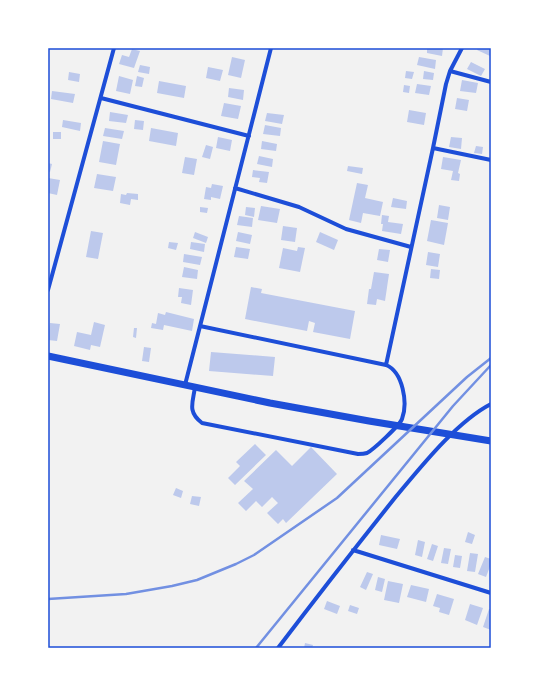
<svg xmlns="http://www.w3.org/2000/svg" width="539" height="696" viewBox="0 0 539 696" font-family="'Roboto Condensed',sans-serif">
	<style>
		.building { fill: #bdc9ec }
		.lines { fill: none; stroke-linecap: round; stroke-linejoin: round }
		.minor { stroke: #1d4ed8; stroke-width: 4 }
		.trunk { stroke: #1d4ed8; stroke-width: 7 }
		.rail { stroke: #7290e2; stroke-width: 2.5 }
		.neatline { fill: none; stroke: #1d4ed8; stroke-width: 1.5 }
	</style>
	<rect width="100%" height="100%" fill="#f2f2f2"/>
	<path class="building" d="M 427,48 L 443,48 L 442,56 L 427,53 Z
		M 478,48 L 491,48 L 490,56 L 477,50 Z
		M 132,49 L 140,51 L 134,68 L 119,64 L 122,55 L 129,57 Z
		M 232,57 L 245,60 L 241,78 L 228,75 Z
		M 419,57 L 436,60 L 435,69 L 417,65 Z
		M 471,62 L 485,69 L 481,76 L 467,69 Z
		M 140,65 L 150,67 L 149,74 L 138,72 Z
		M 208,67 L 223,70 L 220,81 L 206,78 Z
		M 406,71 L 414,72 L 412,79 L 405,78 Z
		M 424,71 L 434,73 L 433,80 L 423,79 Z
		M 69,72 L 80,74 L 79,82 L 68,80 Z
		M 119,76 L 133,80 L 130,94 L 116,91 Z
		M 137,76 L 144,78 L 142,87 L 135,86 Z
		M 462,80 L 478,83 L 476,93 L 460,91 Z
		M 159,81 L 186,86 L 184,98 L 157,93 Z
		M 417,84 L 431,86 L 429,95 L 415,93 Z
		M 404,85 L 410,86 L 409,93 L 403,92 Z
		M 229,88 L 244,90 L 243,100 L 228,97 Z
		M 52,91 L 75,94 L 73,103 L 51,99 Z
		M 457,98 L 469,100 L 467,111 L 455,109 Z
		M 224,103 L 241,106 L 238,119 L 221,116 Z
		M 409,110 L 426,113 L 424,125 L 407,122 Z
		M 110,112 L 128,115 L 126,123 L 109,121 Z
		M 267,113 L 284,115 L 282,124 L 265,121 Z
		M 63,120 L 81,123 L 80,131 L 62,127 Z
		M 135,120 L 144,121 L 143,130 L 134,129 Z
		M 265,125 L 281,128 L 280,136 L 263,134 Z
		M 105,128 L 124,131 L 122,139 L 103,136 Z
		M 151,128 L 178,133 L 176,146 L 149,141 Z
		M 53,132 L 61,132 L 61,139 L 53,139 Z
		M 218,137 L 232,140 L 230,151 L 216,148 Z
		M 451,137 L 462,138 L 461,149 L 449,147 Z
		M 103,141 L 120,144 L 116,165 L 99,162 Z
		M 262,141 L 277,144 L 276,151 L 261,149 Z
		M 206,145 L 213,147 L 210,159 L 202,157 Z
		M 476,146 L 483,147 L 482,154 L 474,153 Z
		M 259,156 L 273,159 L 272,167 L 257,164 Z
		M 185,157 L 197,159 L 194,175 L 182,173 Z
		M 443,157 L 461,160 L 458,173 L 460,174 L 459,181 L 451,180 L 453,171 L 441,169 Z
		M 48,163 L 52,164 L 50,172 L 48,171 Z
		M 348,166 L 363,168 L 362,174 L 347,171 Z
		M 253,170 L 269,172 L 267,183 L 259,182 L 260,178 L 252,177 Z
		M 97,174 L 116,177 L 113,191 L 94,188 Z
		M 48,178 L 60,180 L 57,195 L 48,193 Z
		M 357,183 L 368,185 L 365,198 L 383,202 L 380,216 L 363,213 L 361,223 L 349,220 Z
		M 212,184 L 223,186 L 220,199 L 211,197 L 211,200 L 204,199 L 206,187 L 211,188 Z
		M 127,193 L 138,194 L 138,200 L 131,199 L 130,205 L 120,203 L 121,194 L 126,195 Z
		M 393,198 L 407,201 L 406,209 L 391,207 Z
		M 439,205 L 450,207 L 448,220 L 437,218 Z
		M 261,206 L 280,209 L 277,223 L 258,220 Z
		M 200,207 L 208,208 L 207,213 L 200,212 Z
		M 246,207 L 255,208 L 254,217 L 245,215 Z
		M 382,215 L 389,216 L 388,222 L 403,224 L 401,234 L 382,231 L 383,224 L 381,224 Z
		M 239,216 L 253,218 L 252,227 L 237,225 Z
		M 431,220 L 448,223 L 444,245 L 427,241 Z
		M 283,226 L 297,228 L 295,242 L 281,240 Z
		M 91,231 L 103,233 L 98,259 L 86,257 Z
		M 195,232 L 208,237 L 206,243 L 193,238 Z
		M 238,232 L 252,235 L 250,244 L 236,241 Z
		M 320,232 L 338,240 L 334,250 L 316,242 Z
		M 169,242 L 178,243 L 176,250 L 168,248 Z
		M 191,242 L 205,244 L 204,252 L 190,249 Z
		M 236,247 L 250,249 L 248,259 L 234,257 Z
		M 298,247 L 305,248 L 300,272 L 279,268 L 283,248 L 297,251 Z
		M 379,249 L 390,250 L 388,262 L 377,260 Z
		M 428,252 L 440,254 L 438,267 L 426,265 Z
		M 184,254 L 202,257 L 200,265 L 183,262 Z
		M 184,267 L 198,270 L 197,279 L 182,277 Z
		M 431,269 L 440,270 L 439,279 L 430,278 Z
		M 374,272 L 389,274 L 385,301 L 377,299 L 376,305 L 367,304 L 369,289 L 371,289 Z
		M 251,287 L 262,289 L 261,293 L 355,311 L 350,339 L 313,332 L 315,323 L 309,321 L 307,331 L 245,319 Z
		M 179,288 L 193,290 L 191,305 L 181,303 L 182,297 L 178,297 Z
		M 166,312 L 194,319 L 192,331 L 164,325 L 163,330 L 151,328 L 152,323 L 156,324 L 158,313 L 165,315 Z
		M 94,322 L 105,325 L 100,347 L 91,345 L 90,350 L 74,346 L 77,332 L 91,335 Z
		M 50,323 L 60,324 L 57,341 L 48,340 Z
		M 134,328 L 137,328 L 136,338 L 133,337 Z
		M 144,347 L 151,348 L 149,362 L 142,361 Z
		M 211,352 L 275,357 L 273,376 L 209,371 Z
		M 255,444 L 266,455 L 235,485 L 228,478 L 240,466 L 236,462 Z
		M 311,447 L 337,474 L 286,523 L 283,519 L 278,524 L 267,513 L 278,503 L 272,497 L 262,507 L 256,501 L 246,511 L 238,503 L 253,489 L 244,481 L 276,450 L 292,466 Z
		M 176,488 L 183,491 L 181,498 L 173,495 Z
		M 192,496 L 201,497 L 199,506 L 190,504 Z
		M 468,532 L 475,535 L 472,544 L 465,542 Z
		M 381,535 L 400,539 L 397,549 L 379,545 Z
		M 418,540 L 425,542 L 422,557 L 415,555 Z
		M 432,544 L 438,546 L 433,561 L 427,559 Z
		M 444,548 L 451,549 L 448,564 L 441,563 Z
		M 470,553 L 478,554 L 475,572 L 467,571 Z
		M 455,555 L 462,556 L 460,568 L 453,567 Z
		M 485,557 L 491,559 L 491,564 L 486,577 L 478,574 Z
		M 367,572 L 373,574 L 366,590 L 360,587 Z
		M 378,577 L 385,579 L 382,592 L 375,590 Z
		M 388,581 L 403,584 L 399,603 L 384,600 Z
		M 411,585 L 429,589 L 426,602 L 407,597 Z
		M 437,594 L 454,599 L 449,615 L 439,612 L 440,608 L 433,606 Z
		M 327,601 L 340,606 L 337,614 L 324,609 Z
		M 470,604 L 483,608 L 477,625 L 465,620 Z
		M 350,605 L 359,608 L 357,614 L 348,611 Z
		M 489,609 L 491,609 L 491,630 L 483,627 Z
		M 305,643 L 313,645 L 312,648 L 304,648 Z"/>
	<g class="lines">
		<path class="minor" d="M 450,71 L 491,82
			M 101,98 L 249,136
			M 433,148 L 491,160
			M 235,188 L 299,207 L 346,229 L 411,247
			M 48,290 L 114,48
			M 386,365 L 433,148 L 446,84 L 450,71 L 462,48
			M 185,385 L 271,48
			M 195,387 C 193,402 187,412 202,423 L 358,454 C 361,454 364,454 367,453 C 373,450 400,425 402,419 C 408,403 403,372 386,365 L 200,326
			M 353,550 L 491,593
			M 278,648 C 316,598 355,548 394,499 C 420,468 456,422 491,404"/>
		<path class="trunk" d="M 48,356 L 270,403 L 369,421 L 491,441"/>
		<path class="rail" d="M 48,599 L 126,594 L 172,586 L 197,580 L 236,564 L 254,555 L 337,498 L 467,377 L 491,358
			M 256,648 L 453,406 L 491,365"/>
	</g>
	<rect width="539" height="696" fill="none" stroke="#ffffff" stroke-width="98"/>
	<rect x="49" y="49" width="441" height="598" class="neatline"/>
</svg>
